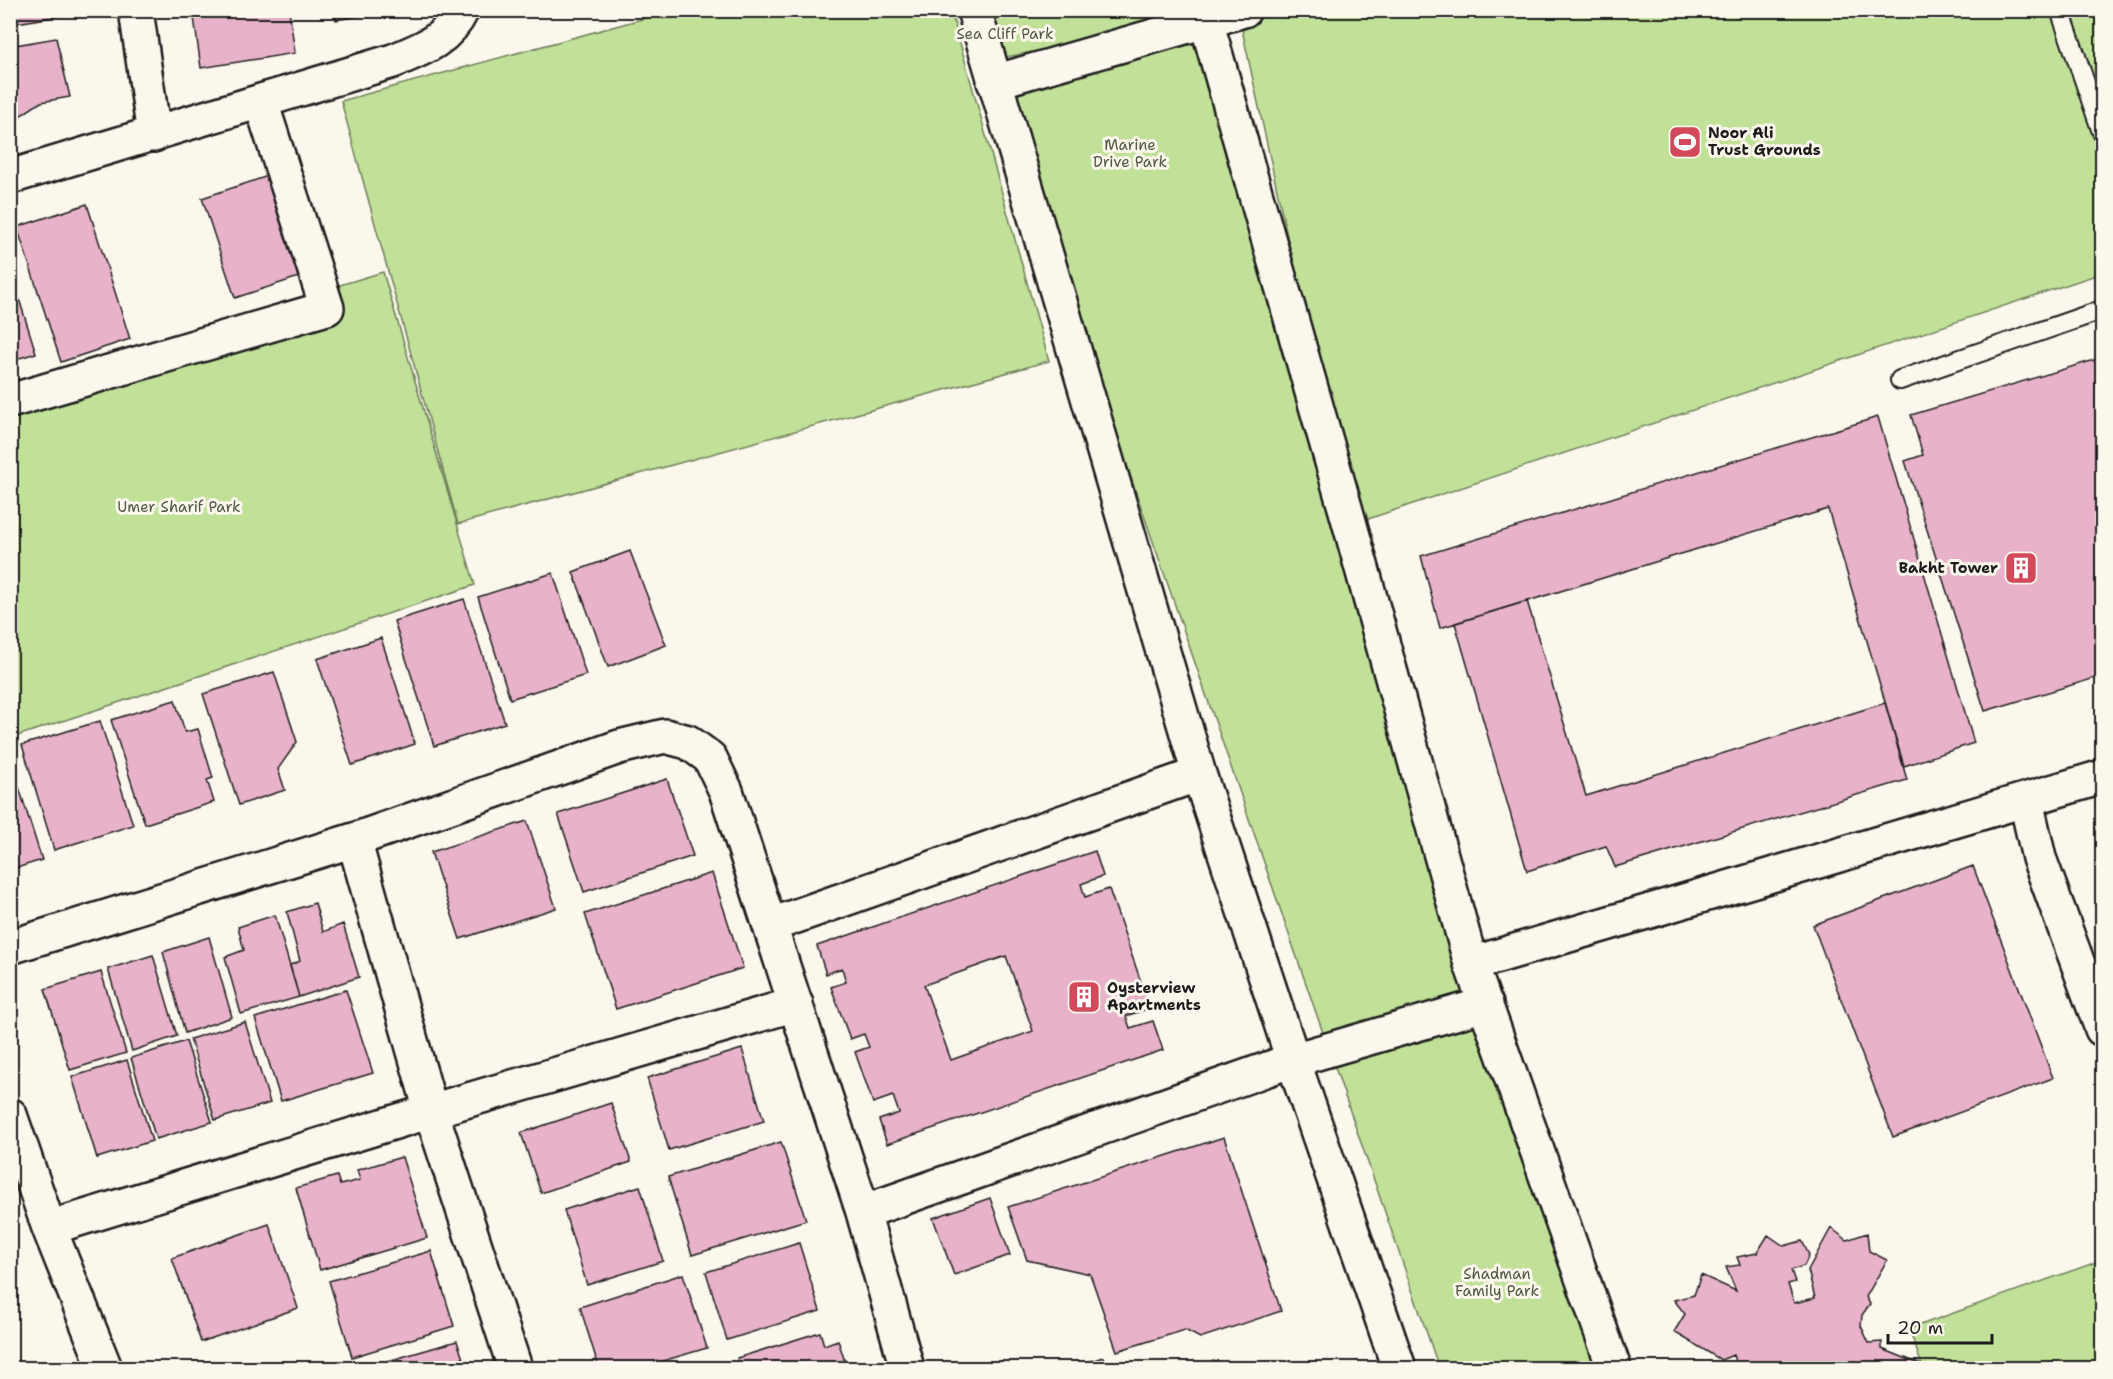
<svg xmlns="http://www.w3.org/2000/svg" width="2113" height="1379" viewBox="0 0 2113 1379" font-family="'Shantell Sans',sans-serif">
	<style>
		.green { fill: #c1e199; stroke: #6e7e5a; stroke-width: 1.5 }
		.building { fill: #e8b2ca; stroke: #1c1c1c; stroke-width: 1.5; fill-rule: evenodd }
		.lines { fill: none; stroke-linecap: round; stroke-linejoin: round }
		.lane-casing { stroke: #1c1c1c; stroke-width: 22 }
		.street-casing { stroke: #1c1c1c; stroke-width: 38 }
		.lane { stroke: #fbf7ec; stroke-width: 18 }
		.street { stroke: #fbf7ec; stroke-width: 33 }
		.labels { text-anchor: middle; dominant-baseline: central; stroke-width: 6; stroke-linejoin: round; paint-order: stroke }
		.park-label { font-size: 15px; fill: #4e5742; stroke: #fbf7ec }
		.poi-label { font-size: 15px; font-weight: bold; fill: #1c1c1c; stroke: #fbf7ec; text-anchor: start }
	</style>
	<rect width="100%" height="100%" fill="#fbf7ec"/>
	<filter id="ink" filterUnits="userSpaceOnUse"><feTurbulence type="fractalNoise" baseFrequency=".0167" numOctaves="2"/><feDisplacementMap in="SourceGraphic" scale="12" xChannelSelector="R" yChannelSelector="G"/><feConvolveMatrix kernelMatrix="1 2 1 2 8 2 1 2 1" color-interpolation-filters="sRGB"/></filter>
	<g filter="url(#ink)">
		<path class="green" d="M 671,11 L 951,11 L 1049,361 L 458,524 L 341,101 Z
			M 975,11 L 1198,11 L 1486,1004 L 1616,1368 L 1439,1368 L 994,82 L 1192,24 L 988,60 Z
			M 1238,11 L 2102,11 L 2102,273 L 1350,525 Z
			M 383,272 L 475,585 L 11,738 L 11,384 Z
			M 2102,1260 L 2102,1368 L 1923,1368 L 1909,1329 Z"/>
		<path class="building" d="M 10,10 L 65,10 L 66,15 L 10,24 Z
			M 193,10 L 289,10 L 295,53 L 201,68 Z
			M 335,10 L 397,10 L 336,20 Z
			M 56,38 L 70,97 L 41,102 L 15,119 L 18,133 L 10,135 L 10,46 Z
			M 271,175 L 305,275 L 235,298 L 202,198 Z
			M 87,204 L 130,339 L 61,362 L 17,227 Z
			M 10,270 L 36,353 L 10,361 Z
			M 2101,358 L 2102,676 L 1985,711 L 1905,461 L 1923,455 L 1911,415 Z
			M 1878,417 L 1974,743 L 1904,766 L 1828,509 L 1440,628 L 1421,556 Z
			M 630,551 L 666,645 L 608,667 L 573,572 Z
			M 553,573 L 586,675 L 510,699 L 478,597 Z
			M 464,599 L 505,723 L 434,746 L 394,621 Z
			M 1527,601 L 1586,796 L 1885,703 L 1907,780 L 1615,867 L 1606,846 L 1527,871 L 1455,623 Z
			M 381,638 L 415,744 L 352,765 L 317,659 Z
			M 274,672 L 297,742 L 278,769 L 285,790 L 239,805 L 203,694 Z
			M 175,700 L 185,732 L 198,729 L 213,778 L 207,780 L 214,802 L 145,824 L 111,720 Z
			M 100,721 L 133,825 L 54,850 L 22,745 Z
			M 10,759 L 42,860 L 10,870 Z
			M 667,779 L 693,856 L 584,892 L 558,814 Z
			M 527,821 L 556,908 L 460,939 L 431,852 Z
			M 1095,851 L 1103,876 L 1081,884 L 1085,897 L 1109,889 L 1150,1008 L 1126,1016 L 1130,1028 L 1153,1021 L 1163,1050 L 887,1144 L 879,1120 L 899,1113 L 893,1096 L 873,1103 L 855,1052 L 869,1047 L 864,1034 L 850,1039 L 831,987 L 846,982 L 842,968 L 826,974 L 817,946 ZM 1006,956 L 1033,1031 L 951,1060 L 924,985 Z
			M 1973,866 L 2053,1078 L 1893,1137 L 1813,925 Z
			M 712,873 L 743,968 L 616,1009 L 585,914 Z
			M 315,903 L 323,932 L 343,924 L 359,977 L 299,997 L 290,965 L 300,961 L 287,912 Z
			M 275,915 L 299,997 L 241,1014 L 225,957 L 244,950 L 238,927 Z
			M 209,937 L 232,1017 L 185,1033 L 163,952 Z
			M 153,955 L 177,1036 L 132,1051 L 108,969 Z
			M 101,972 L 126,1053 L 70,1070 L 45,989 Z
			M 346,990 L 373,1073 L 281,1101 L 255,1018 Z
			M 245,1022 L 270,1103 L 215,1120 L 190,1039 Z
			M 186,1041 L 212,1122 L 156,1139 L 131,1058 Z
			M 742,1049 L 764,1121 L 669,1150 L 647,1078 Z
			M 127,1060 L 152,1141 L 97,1158 L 72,1077 Z
			M 611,1103 L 631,1162 L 541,1193 L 521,1133 Z
			M 1224,1137 L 1281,1311 L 1200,1338 L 1185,1330 L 1117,1351 L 1090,1274 L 1027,1260 L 1008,1207 Z
			M 781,1142 L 806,1220 L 692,1255 L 668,1177 Z
			M 402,1157 L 427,1238 L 320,1270 L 296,1188 L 337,1176 L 340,1185 L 360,1180 L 357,1170 Z
			M 640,1186 L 663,1261 L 587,1285 L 564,1210 Z
			M 990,1198 L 1010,1255 L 954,1275 L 933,1218 Z
			M 269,1224 L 298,1308 L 201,1342 L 172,1258 Z
			M 1831,1228 L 1847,1240 L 1867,1233 L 1869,1251 L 1887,1260 L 1866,1297 L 1870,1304 L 1862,1315 L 1861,1326 L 1869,1343 L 1882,1342 L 1882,1349 L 1920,1364 L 1918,1368 L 1737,1368 L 1733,1355 L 1721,1360 L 1674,1332 L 1685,1314 L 1674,1300 L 1694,1295 L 1701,1275 L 1736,1291 L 1726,1267 L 1740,1265 L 1737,1257 L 1757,1253 L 1768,1235 L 1784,1246 L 1802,1241 L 1809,1255 L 1804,1266 L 1791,1270 L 1795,1282 L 1788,1284 L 1794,1303 L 1815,1298 L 1808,1270 Z
			M 799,1243 L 820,1311 L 727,1340 L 706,1272 Z
			M 431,1251 L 454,1326 L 352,1357 L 329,1281 Z
			M 683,1274 L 707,1348 L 639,1368 L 599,1368 L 580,1307 Z
			M 820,1332 L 824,1345 L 838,1340 L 847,1368 L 740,1368 L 737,1358 Z
			M 457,1341 L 466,1368 L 364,1368 Z
			M 1103,1357 L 1107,1368 L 1070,1368 Z"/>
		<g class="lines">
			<g class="lane-casing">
				<path id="lane" d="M 2060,10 L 2102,132
					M 1900,380 L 2102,310"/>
			</g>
			<g class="street-casing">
				<path id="street" d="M 136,10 L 154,135
					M 974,10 L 1199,774 L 1293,1060 L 1399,1368
					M 1203,10 L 1350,525 L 1471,964 L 1614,1368
					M 994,82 L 1244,10
					M 10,177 L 393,61 C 422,49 448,40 462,10
					M 10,401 L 327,308 L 261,102
					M 2026,801 L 2039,858 L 2102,1029
					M 354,840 L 431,1111 L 515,1368
					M 771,925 L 1199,774
					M 10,947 L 354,840 L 619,747 L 665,736 L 688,742 L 710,758 L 726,791 L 863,1212 L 907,1368
					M 1471,964 L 2102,777
					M 10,1115 L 49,1228 L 105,1368
					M 863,1212 L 1293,1060 L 1486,1004
					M 49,1228 L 431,1111 L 796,1004"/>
			</g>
			<use href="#lane" class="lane"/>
			<use href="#street" class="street"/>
		</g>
	</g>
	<defs>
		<g id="stadium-square" transform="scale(1.725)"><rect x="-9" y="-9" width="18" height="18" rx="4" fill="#d1495b" stroke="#fbf7ec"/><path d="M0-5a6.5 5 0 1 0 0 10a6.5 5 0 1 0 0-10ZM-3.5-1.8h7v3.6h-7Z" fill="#fff"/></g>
		<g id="building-square" transform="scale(1.725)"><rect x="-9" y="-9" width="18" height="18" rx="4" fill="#d1495b" stroke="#fbf7ec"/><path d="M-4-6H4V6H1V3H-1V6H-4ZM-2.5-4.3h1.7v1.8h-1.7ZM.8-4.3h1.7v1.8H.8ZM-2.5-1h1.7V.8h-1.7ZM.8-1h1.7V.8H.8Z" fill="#fff"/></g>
	</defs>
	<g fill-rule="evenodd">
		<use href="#stadium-square" x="1685" y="142"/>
		<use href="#building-square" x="2021" y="568"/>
		<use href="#building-square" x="1084" y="997"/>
	</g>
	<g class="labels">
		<g class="park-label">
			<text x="1005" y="34">Sea Cliff Park</text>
			<text x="1130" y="145">Marine<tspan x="1130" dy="17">Drive Park</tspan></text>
			<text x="179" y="507">Umer Sharif Park</text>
			<text x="1497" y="1274">Shadman<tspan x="1497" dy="17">Family Park</tspan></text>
		</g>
		<g class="poi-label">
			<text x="1708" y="133">Noor Ali<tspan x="1708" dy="17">Trust Grounds</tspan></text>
			<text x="1998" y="568" text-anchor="end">Bakht Tower</text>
			<text x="1107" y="988">Oysterview<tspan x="1107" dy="17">Apartments</tspan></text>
		</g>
	</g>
	<rect width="2113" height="1379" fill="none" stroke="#fbf7ec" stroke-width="36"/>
	<rect x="18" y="18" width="2077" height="1343" fill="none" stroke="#1c1c1c" stroke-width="2" filter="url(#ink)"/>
	<path d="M1888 1334v9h104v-9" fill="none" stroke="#1c1c1c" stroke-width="3"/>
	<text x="1897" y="1334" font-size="18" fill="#1c1c1c" stroke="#fbf7ec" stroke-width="4.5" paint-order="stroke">20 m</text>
</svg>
